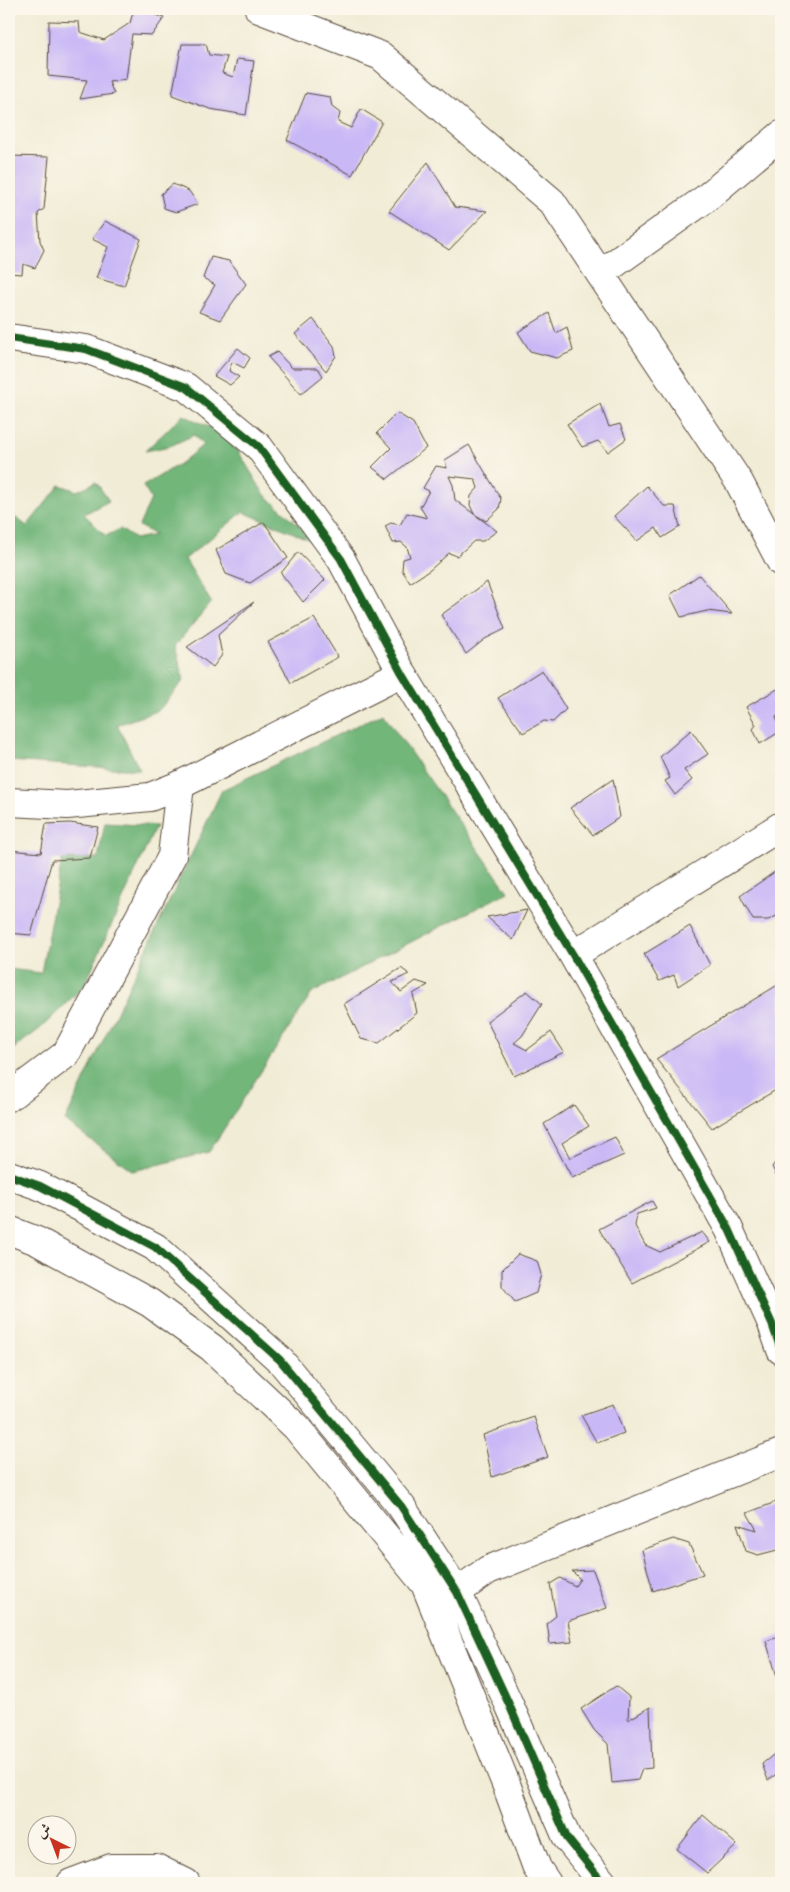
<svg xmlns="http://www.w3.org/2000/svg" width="790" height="1892" viewBox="0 0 790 1892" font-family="'IM FELL English',Amiri,serif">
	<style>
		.forest { fill: #72b67a; stroke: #56704c }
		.building { fill: #c9b8f6 }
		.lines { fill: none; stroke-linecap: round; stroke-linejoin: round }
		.minor-casing { stroke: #564739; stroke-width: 30 }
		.minor { stroke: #fff; stroke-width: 28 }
		.cycleway-casing { stroke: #fbf7ec; stroke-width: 11 }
		.cycleway { stroke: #1b5e20; stroke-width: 8 }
	</style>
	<rect width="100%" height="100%" fill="#fbf7ec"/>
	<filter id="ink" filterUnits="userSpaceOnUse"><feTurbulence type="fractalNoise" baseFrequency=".02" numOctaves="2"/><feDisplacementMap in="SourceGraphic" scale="10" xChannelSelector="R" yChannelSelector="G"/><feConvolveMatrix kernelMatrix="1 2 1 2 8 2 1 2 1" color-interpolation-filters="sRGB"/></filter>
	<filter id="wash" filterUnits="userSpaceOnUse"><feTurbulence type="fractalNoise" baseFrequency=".0096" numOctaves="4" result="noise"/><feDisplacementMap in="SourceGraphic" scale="20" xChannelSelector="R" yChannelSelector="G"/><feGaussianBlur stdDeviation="1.12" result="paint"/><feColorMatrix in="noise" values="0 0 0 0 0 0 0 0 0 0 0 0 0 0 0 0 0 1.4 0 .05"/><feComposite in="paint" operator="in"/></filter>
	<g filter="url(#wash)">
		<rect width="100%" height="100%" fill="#f1ecd5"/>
		<path class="forest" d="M 183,415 L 229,436 L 264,494 L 320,544 L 243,512 L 185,559 L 211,602 L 175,646 L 184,680 L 159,710 L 117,725 L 140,770 L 9,761 L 9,606 L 11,604 L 9,602 L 9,513 L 27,526 L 60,485 L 77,491 L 96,482 L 109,501 L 84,514 L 106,536 L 120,529 L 135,539 L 155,535 L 139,526 L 151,499 L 143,486 L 181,463 L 203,445 L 194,435 L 170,446 L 145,451 Z
			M 383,713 L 508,892 L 312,993 L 209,1152 L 133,1171 L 65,1121 L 222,790 Z
			M 105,823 L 156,826 L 84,986 L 41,1028 L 9,1052 L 9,969 L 41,973 L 62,860 L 98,858 Z"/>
		<g id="blocks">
			<path class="building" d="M 134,9 L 157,9 L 155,15 L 164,18 L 152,35 L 132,34 L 126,79 L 109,82 L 114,94 L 80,99 L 87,80 L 48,76 L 49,21 L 79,22 L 80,32 L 104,40 L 130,23 Z
				M 182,44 L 206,44 L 209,55 L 227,57 L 222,73 L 233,77 L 237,59 L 254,61 L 246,115 L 210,109 L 172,95 Z
				M 306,93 L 330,97 L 332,107 L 340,113 L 338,122 L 351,128 L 361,109 L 382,122 L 352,175 L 287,140 Z
				M 9,156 L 49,157 L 44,209 L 38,213 L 40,241 L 44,250 L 35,268 L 23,264 L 22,274 L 9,273 Z
				M 428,162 L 455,207 L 487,211 L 449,250 L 389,211 Z
				M 173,184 L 189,191 L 198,204 L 176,212 L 164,208 L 161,194 Z
				M 105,221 L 141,239 L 124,286 L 96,278 L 108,247 L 92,239 Z
				M 211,257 L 229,261 L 246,284 L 220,320 L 199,312 L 215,285 L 203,278 Z
				M 549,313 L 556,333 L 567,327 L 573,351 L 557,358 L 530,351 L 518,332 Z
				M 313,319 L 334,346 L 336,356 L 326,371 L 295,334 Z
				M 238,348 L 250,358 L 244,368 L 232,362 L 229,371 L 239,377 L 230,385 L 214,376 Z
				M 277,352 L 292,368 L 318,368 L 323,376 L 301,394 L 268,357 Z
				M 600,404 L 609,427 L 620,424 L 626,439 L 608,452 L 598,441 L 582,447 L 567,424 Z
				M 397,413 L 413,423 L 426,448 L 387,479 L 372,467 L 391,448 L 377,433 Z
				M 469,445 L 501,499 L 499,509 L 486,521 L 474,514 L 470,505 L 471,496 L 478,488 L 475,479 L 449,476 L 453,485 L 455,500 L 497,531 L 483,541 L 474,541 L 457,556 L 449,553 L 430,570 L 410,583 L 402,570 L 403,559 L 410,557 L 407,547 L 401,542 L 393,543 L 385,526 L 391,523 L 400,525 L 407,513 L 427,518 L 420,507 L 429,491 L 423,488 L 436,466 L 447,468 L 445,460 Z
				M 647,486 L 664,506 L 675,506 L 680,527 L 662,538 L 656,528 L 637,541 L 614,516 Z
				M 264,522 L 288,558 L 250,583 L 226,574 L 216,550 Z
				M 298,552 L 325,580 L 303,602 L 281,573 Z
				M 699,575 L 732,614 L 707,611 L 681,617 L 670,595 Z
				M 487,582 L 505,629 L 485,639 L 466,654 L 441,615 Z
				M 254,602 L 218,635 L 222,655 L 213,667 L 187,647 Z
				M 314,618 L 338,657 L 291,683 L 268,642 Z
				M 542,670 L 566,709 L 553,722 L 544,721 L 523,733 L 498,698 Z
				M 781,687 L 781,713 L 776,717 L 781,731 L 760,744 L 753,729 L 756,725 L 746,707 Z
				M 691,730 L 708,754 L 684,770 L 692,780 L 675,795 L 665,781 L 670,778 L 660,757 Z
				M 613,779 L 620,817 L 593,835 L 570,808 Z
				M 70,823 L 98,827 L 90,858 L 52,860 L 31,935 L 9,933 L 9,850 L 41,853 L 46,824 Z
				M 776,871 L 781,883 L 781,914 L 768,920 L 753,920 L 740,896 Z
				M 527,910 L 513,940 L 487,917 Z
				M 690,926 L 710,965 L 678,986 L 674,975 L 659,981 L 644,954 Z
				M 401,968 L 409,974 L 392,982 L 401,992 L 416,981 L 428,985 L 413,994 L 417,1013 L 379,1043 L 361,1039 L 344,1004 Z
				M 781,983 L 781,1087 L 712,1128 L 656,1059 Z
				M 527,991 L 542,1004 L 522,1036 L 514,1043 L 527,1050 L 551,1032 L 564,1052 L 514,1076 L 487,1021 Z
				M 574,1105 L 589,1126 L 562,1143 L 570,1158 L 615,1137 L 624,1155 L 572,1178 L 544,1124 Z
				M 781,1154 L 781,1184 L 772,1167 Z
				M 652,1201 L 656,1208 L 637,1214 L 635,1226 L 645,1245 L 660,1252 L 702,1232 L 710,1242 L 632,1283 L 599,1229 Z
				M 518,1254 L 537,1261 L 541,1274 L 536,1293 L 515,1302 L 502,1286 L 502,1270 Z
				M 613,1404 L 624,1433 L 597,1443 L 581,1415 Z
				M 534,1417 L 548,1457 L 492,1477 L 483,1435 Z
				M 781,1500 L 781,1549 L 758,1555 L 746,1551 L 737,1524 L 757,1530 L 747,1513 Z
				M 673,1539 L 689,1544 L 703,1574 L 653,1591 L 642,1550 Z
				M 593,1570 L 607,1608 L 568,1621 L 572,1642 L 550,1644 L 547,1623 L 556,1616 L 550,1584 L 560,1578 L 575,1586 L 580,1579 L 572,1571 Z
				M 781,1635 L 781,1689 L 766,1641 Z
				M 616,1686 L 629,1697 L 628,1720 L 650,1707 L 652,1768 L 642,1769 L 638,1780 L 612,1783 L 608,1744 L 594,1730 L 581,1709 Z
				M 778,1751 L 781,1761 L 781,1771 L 768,1780 L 762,1764 Z
				M 703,1815 L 737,1845 L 707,1873 L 677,1849 Z"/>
		</g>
	</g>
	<g filter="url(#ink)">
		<use href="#blocks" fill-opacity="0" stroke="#564739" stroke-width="1"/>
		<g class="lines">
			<g class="minor-casing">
				<path id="minor" d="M 259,9 L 381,56 L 552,202 L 739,482 L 781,562
					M 600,274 L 705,199 L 781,135
					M 9,338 L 86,349 L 186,387 L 259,447 L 341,559 L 402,673 L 573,955 L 729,1229 L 772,1324 L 781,1350
					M 9,802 L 67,805 L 150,797 L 180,785
					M 573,955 L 781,826
					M 9,1097 L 66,1054 L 172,856 L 180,785 L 402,673
					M 9,1175 L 40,1186 L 155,1247 L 280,1360 L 401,1506 L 457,1592 L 508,1702 L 567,1838 L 603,1883
					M 9,1230 L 37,1241 L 150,1303 L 212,1348 L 296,1427 L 425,1584 L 506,1784 L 537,1868 L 547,1883
					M 457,1592 L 488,1570 L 781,1453
					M 71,1883 L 111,1868 L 156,1868 L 186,1883"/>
			</g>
			<use href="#minor" class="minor"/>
			<g class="cycleway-casing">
				<path id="cycleway" d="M 9,338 L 86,349 L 186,387 L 259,447 L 341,559 L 402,673 L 573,955 L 729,1229 L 772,1324 L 781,1350
					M 9,1175 L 40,1186 L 155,1247 L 280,1360 L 401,1506 L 457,1592 L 508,1702 L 567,1838 L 603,1883"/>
			</g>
			<use href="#cycleway" class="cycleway"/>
		</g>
	</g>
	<rect width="790" height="1892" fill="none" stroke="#fbf7ec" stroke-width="30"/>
	<g transform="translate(52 1840) rotate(318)"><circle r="24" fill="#fbf7ec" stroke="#aea59a"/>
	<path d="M0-4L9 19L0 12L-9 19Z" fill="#c8321e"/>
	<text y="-8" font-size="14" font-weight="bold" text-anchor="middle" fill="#3b2a1e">ش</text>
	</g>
</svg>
